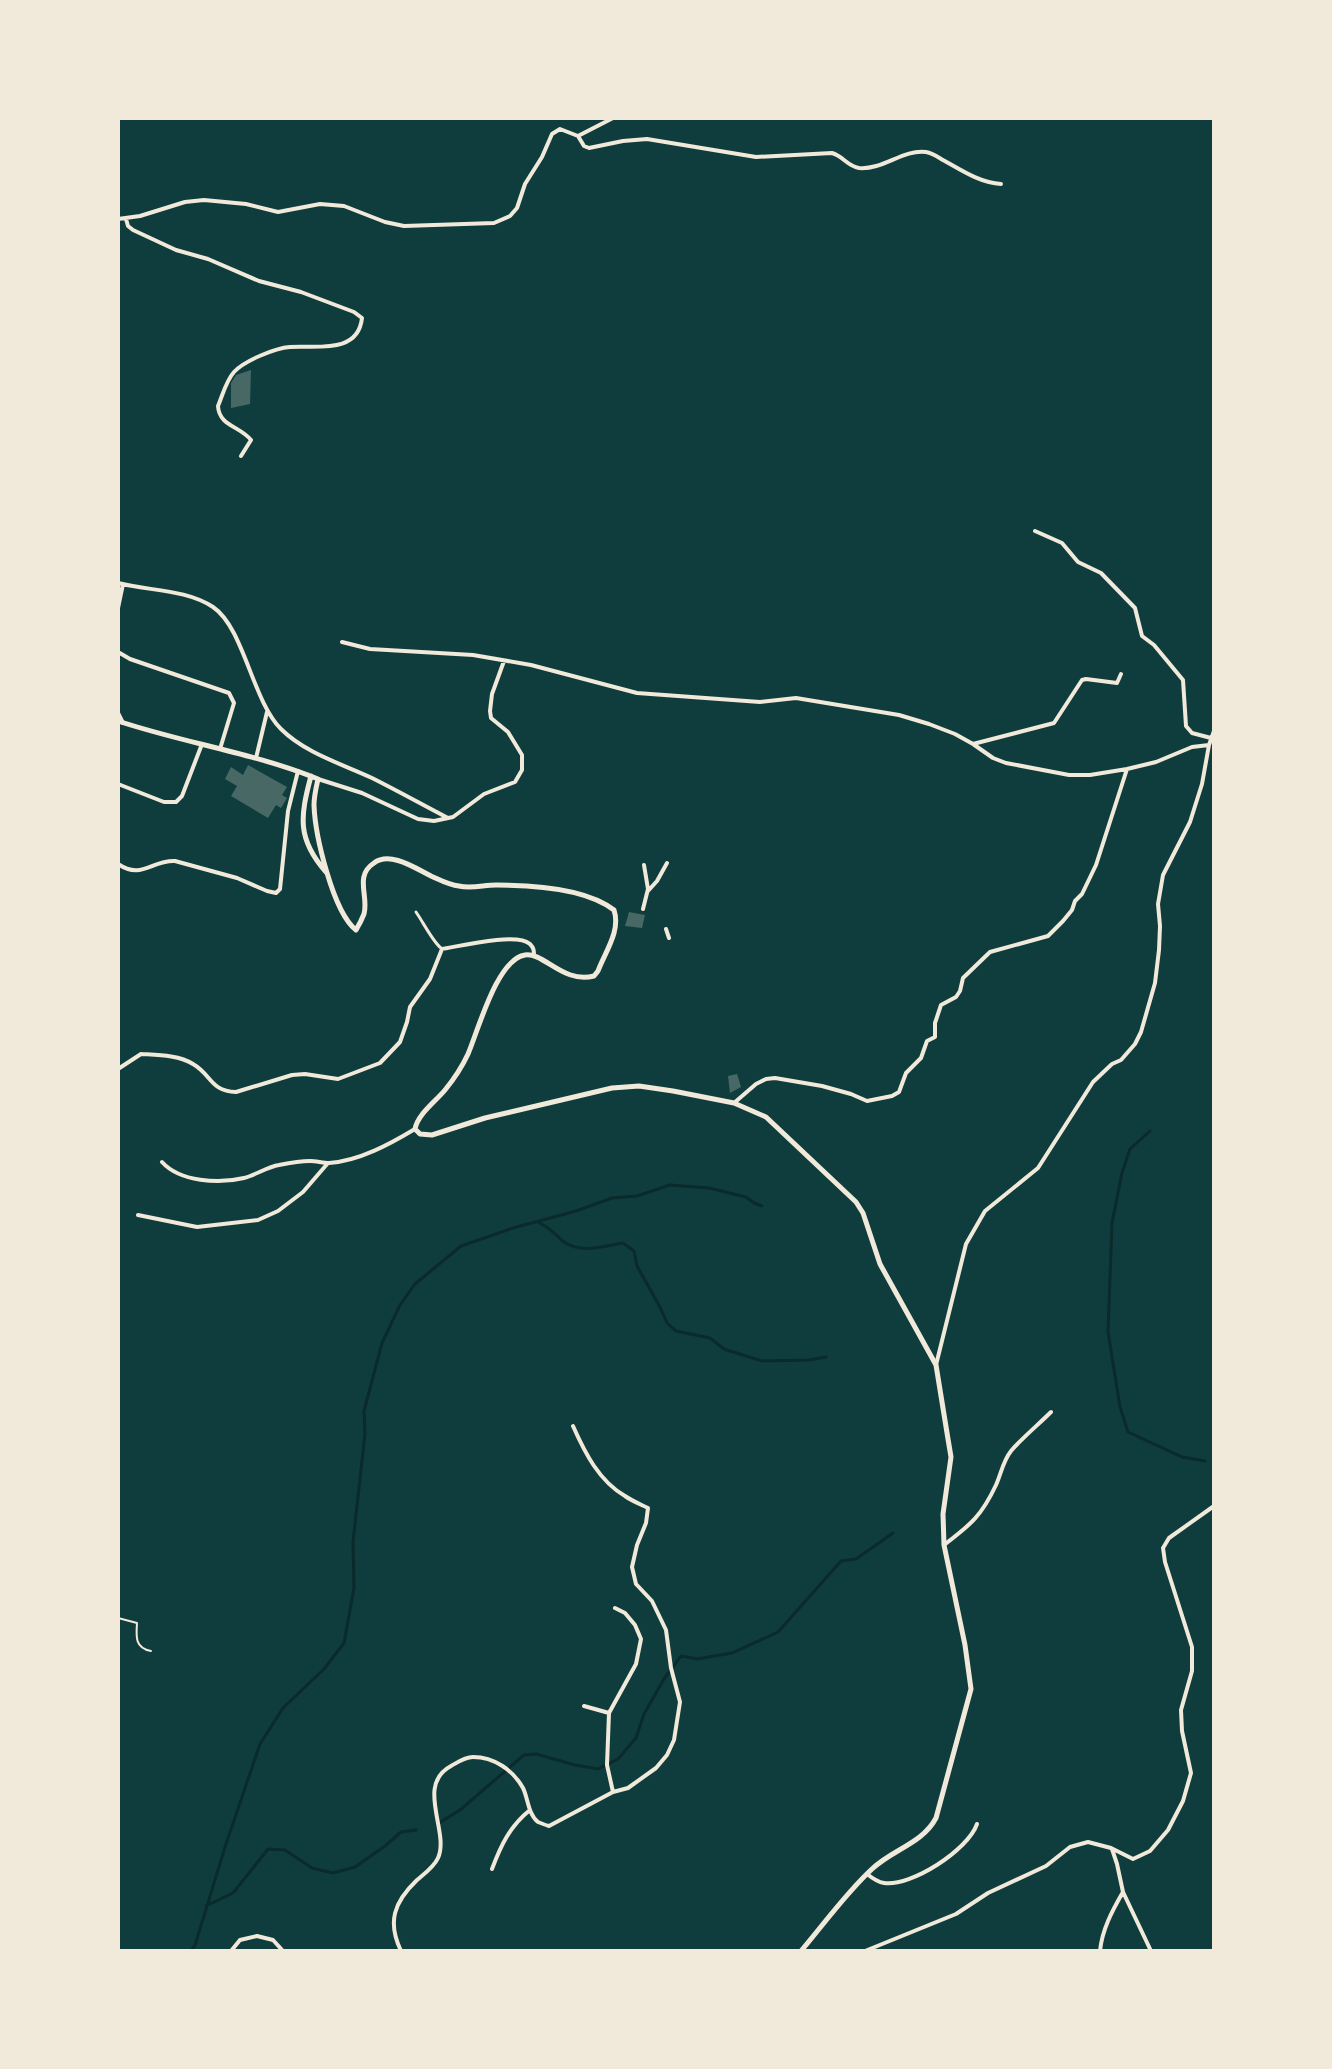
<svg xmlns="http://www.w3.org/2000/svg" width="1332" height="2069" viewBox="0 0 1332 2069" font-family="'PT Sans Narrow',sans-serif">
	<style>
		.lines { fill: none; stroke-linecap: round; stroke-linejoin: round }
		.stream { stroke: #0a2a2b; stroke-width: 3 }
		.building { fill: #486865 }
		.service { stroke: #f1e9da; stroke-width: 2 }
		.pedestrian { stroke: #f1e9da; stroke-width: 3 }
		.minor { stroke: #f1e9da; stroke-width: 4 }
		.tertiary { stroke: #f1e9da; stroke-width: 5 }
	</style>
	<rect width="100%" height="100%" fill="#0f3d3e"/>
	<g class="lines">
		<path class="stream" d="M 1150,1131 L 1130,1149 L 1122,1173 L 1112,1223 L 1108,1332 L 1120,1407 L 1128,1432 L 1182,1457 L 1205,1461
			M 538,1222 C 552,1229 553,1233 564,1242 C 581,1254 604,1246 623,1243 L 634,1251 L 637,1266 L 660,1307 L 667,1323 L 676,1331 L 710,1338 L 724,1349 L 762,1361 L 809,1360 L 826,1357
			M 439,1823 L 460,1810 L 524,1755 L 536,1754 L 575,1765 L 598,1769 L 618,1759 L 636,1738 L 644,1714 L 664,1679 L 681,1656 L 697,1659 L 732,1653 L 778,1632 L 841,1561 L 856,1559 L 893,1533
			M 206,1906 L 233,1893 L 268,1849 L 285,1850 L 312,1868 L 333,1873 L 355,1867 L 385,1846 L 401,1832 L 416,1830
			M 191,1951 L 195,1945 L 226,1844 L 260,1744 L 283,1708 L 324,1669 L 344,1643 L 354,1588 L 353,1542 L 365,1434 L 364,1411 L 382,1343 L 400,1305 L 415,1284 L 461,1246 L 513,1228 L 576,1211 L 612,1198 L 637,1196 L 670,1185 L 709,1188 L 746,1197 L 754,1203 L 762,1206"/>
	</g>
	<path class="building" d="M 251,370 L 250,404 L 231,408 L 231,383 L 236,375 Z
		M 248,765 L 287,787 L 282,795 L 287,798 L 281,808 L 276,805 L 268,818 L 231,796 L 237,786 L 225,779 L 231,767 L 243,775 Z
		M 629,912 L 645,915 L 642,928 L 625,926 Z
		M 737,1074 L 741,1087 L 730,1093 L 728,1076 Z"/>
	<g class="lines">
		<path class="service" d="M 118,1618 L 137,1623 C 136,1637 135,1648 151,1651"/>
		<path class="pedestrian" d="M 416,912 C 423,922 433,942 441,948"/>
		<path class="minor" d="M 578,136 L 584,146 L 589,148 L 623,141 L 647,139 L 756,157 L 832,153 C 843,156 847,166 859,168 C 883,170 903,149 926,152 C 932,153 938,157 943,160 C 961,170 980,183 1001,184
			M 118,219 L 140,216 L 185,202 L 204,200 L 246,204 L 278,212 L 320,204 L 344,206 L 385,222 L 404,226 L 494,223 L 510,216 L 517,208 L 525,184 L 542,157 L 552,134 L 560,129 L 578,136 L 613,118
			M 126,219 L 128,226 L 133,230 L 176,250 L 208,259 L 259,281 L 301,292 L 354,312 L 362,318 C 358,355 315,345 290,347 C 275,348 244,361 234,372 C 226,381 223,394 218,406 C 219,426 240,426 251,440 L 241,456
			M 1035,531 L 1062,543 L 1078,562 L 1101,573 L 1135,608 L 1142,636 L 1154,645 L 1183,680 L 1186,726 L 1192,733 L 1211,738
			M 118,583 C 148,591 186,589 213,607 C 244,628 252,700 281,729 C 305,753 342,764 372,778 C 398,791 423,805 448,818
			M 118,608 L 123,584
			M 342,642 L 370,649 L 473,655 L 531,665 L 637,693 L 760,702 L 796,698 L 899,715 L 929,724 L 955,734 L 973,744 L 993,758 L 1006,763 L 1069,775 L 1090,775 L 1127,769 L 1156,762 L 1192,747 L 1209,745
			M 118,652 L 130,659 L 229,693 L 234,703 L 220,749
			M 118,713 L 123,723
			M 973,744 L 1054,723 L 1082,680 L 1086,679 L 1117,683 L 1121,674
			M 256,758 L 267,712
			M 318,779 L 362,793 L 418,819 L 434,821 L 453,817 L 484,794 L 515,782 L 522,770 L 522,755 L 508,732 L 491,718 L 490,711 L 492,694 L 504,661
			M 118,784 L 164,802 L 176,802 L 182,796 L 202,744
			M 118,864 C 142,880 151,860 175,861 L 237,878 L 267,891 L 276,893 L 280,889 L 288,811 L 298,771
			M 648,891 L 657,881 L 667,863
			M 643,909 L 648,889 L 644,865
			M 666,929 L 669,938
			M 118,1069 L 141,1054 C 157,1055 179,1055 193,1064 C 212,1075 210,1091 236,1092 L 292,1075 L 305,1074 L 338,1079 L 380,1063 L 400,1042 L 407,1022 L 410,1007 L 430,979 L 442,949 C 460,946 517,932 530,944 C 534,948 534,951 534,956
			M 734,1103 L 756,1084 L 766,1079 L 775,1078 L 822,1086 L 851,1094 L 867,1101 L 892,1096 L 899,1092 L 906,1073 L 921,1058 L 927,1041 L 935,1037 L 935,1023 L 941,1005 L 956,997 L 960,991 L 963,978 L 990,952 L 1048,936 L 1063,921 L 1072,910 L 1075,901 L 1082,894 L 1096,865 L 1127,769
			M 162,1162 C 180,1182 219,1184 244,1178 C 256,1175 267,1167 279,1165 C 289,1163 300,1161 310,1161 C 316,1161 323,1163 329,1163 C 359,1161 390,1144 415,1129
			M 138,1215 L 197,1227 L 258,1220 L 278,1211 L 303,1192 L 328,1163
			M 936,1365 L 966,1244 L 985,1211 L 1038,1168 L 1093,1082 L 1112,1064 L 1121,1060 L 1135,1044 L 1141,1032 L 1155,983 L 1159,950 L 1160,926 L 1158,904 L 1163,875 L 1190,822 L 1202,784 L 1209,745 L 1214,731
			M 944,1545 C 970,1525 981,1517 996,1485 C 1001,1474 1003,1461 1011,1451 C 1021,1439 1039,1424 1051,1412
			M 584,1706 L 609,1713
			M 613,1792 L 607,1765 L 609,1713 L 636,1664 L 641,1639 L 635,1625 L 625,1613 L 615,1608
			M 1112,1849 L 1117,1864 L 1123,1892 L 1151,1951
			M 492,1869 C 501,1845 510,1826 530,1810
			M 867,1874 C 872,1878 877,1882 884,1883 C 911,1887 968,1850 977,1824
			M 231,1951 L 240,1940 L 257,1936 L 273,1940 L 283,1951
			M 401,1951 C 387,1922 394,1902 417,1880 C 424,1874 434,1867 438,1858 C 450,1832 415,1785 451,1766 C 458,1762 465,1757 473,1757 C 494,1757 513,1770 523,1788 C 528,1798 528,1814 538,1822 C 538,1822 548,1826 549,1826 L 613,1792 L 628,1788 L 656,1768 L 667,1755 L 674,1740 L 680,1702 L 671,1668 L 666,1630 L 652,1601 L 636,1584 L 632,1567 L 637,1545 L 646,1523 L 648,1508 C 640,1504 632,1501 625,1496 C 599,1481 585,1453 573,1426
			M 865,1951 L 956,1914 L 988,1893 L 1046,1866 L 1070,1847 L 1088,1842 L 1111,1848 L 1133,1859 L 1150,1851 L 1168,1830 L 1183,1801 L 1191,1773 L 1182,1731 L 1181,1710 L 1192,1671 L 1192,1647 L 1165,1562 L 1163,1548 L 1169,1538 L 1214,1506
			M 1100,1951 C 1102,1930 1112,1911 1123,1892"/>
		<path class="tertiary" d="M 118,721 C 184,743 254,753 318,779 C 316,788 314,796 314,805 C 315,835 333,912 356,930 C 359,925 362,919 364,914 C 369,896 354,876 374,863 C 390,851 415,868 431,876 C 440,880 449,885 459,886 C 471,889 484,885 496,885 C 531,885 586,888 614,910 C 621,931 605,952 598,971 L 594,976 C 563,984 544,952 525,955 C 497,959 478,1031 468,1054 C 462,1067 454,1079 445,1090 C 435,1102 418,1114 415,1129 L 420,1134 L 432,1135 L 485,1118 L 612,1088 L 639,1086 L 673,1091 L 734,1103 L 766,1117 L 856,1202 L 863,1213 L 880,1264 L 936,1365 L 948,1439 L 951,1457 L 943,1514 L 944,1545 L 965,1645 L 971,1689 L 936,1818 C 922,1844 893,1849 872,1869 C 846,1893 824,1924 801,1951
			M 311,776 C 300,817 297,839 326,872"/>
	</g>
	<rect width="1332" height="2069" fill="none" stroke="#f1e9da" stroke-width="240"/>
</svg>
